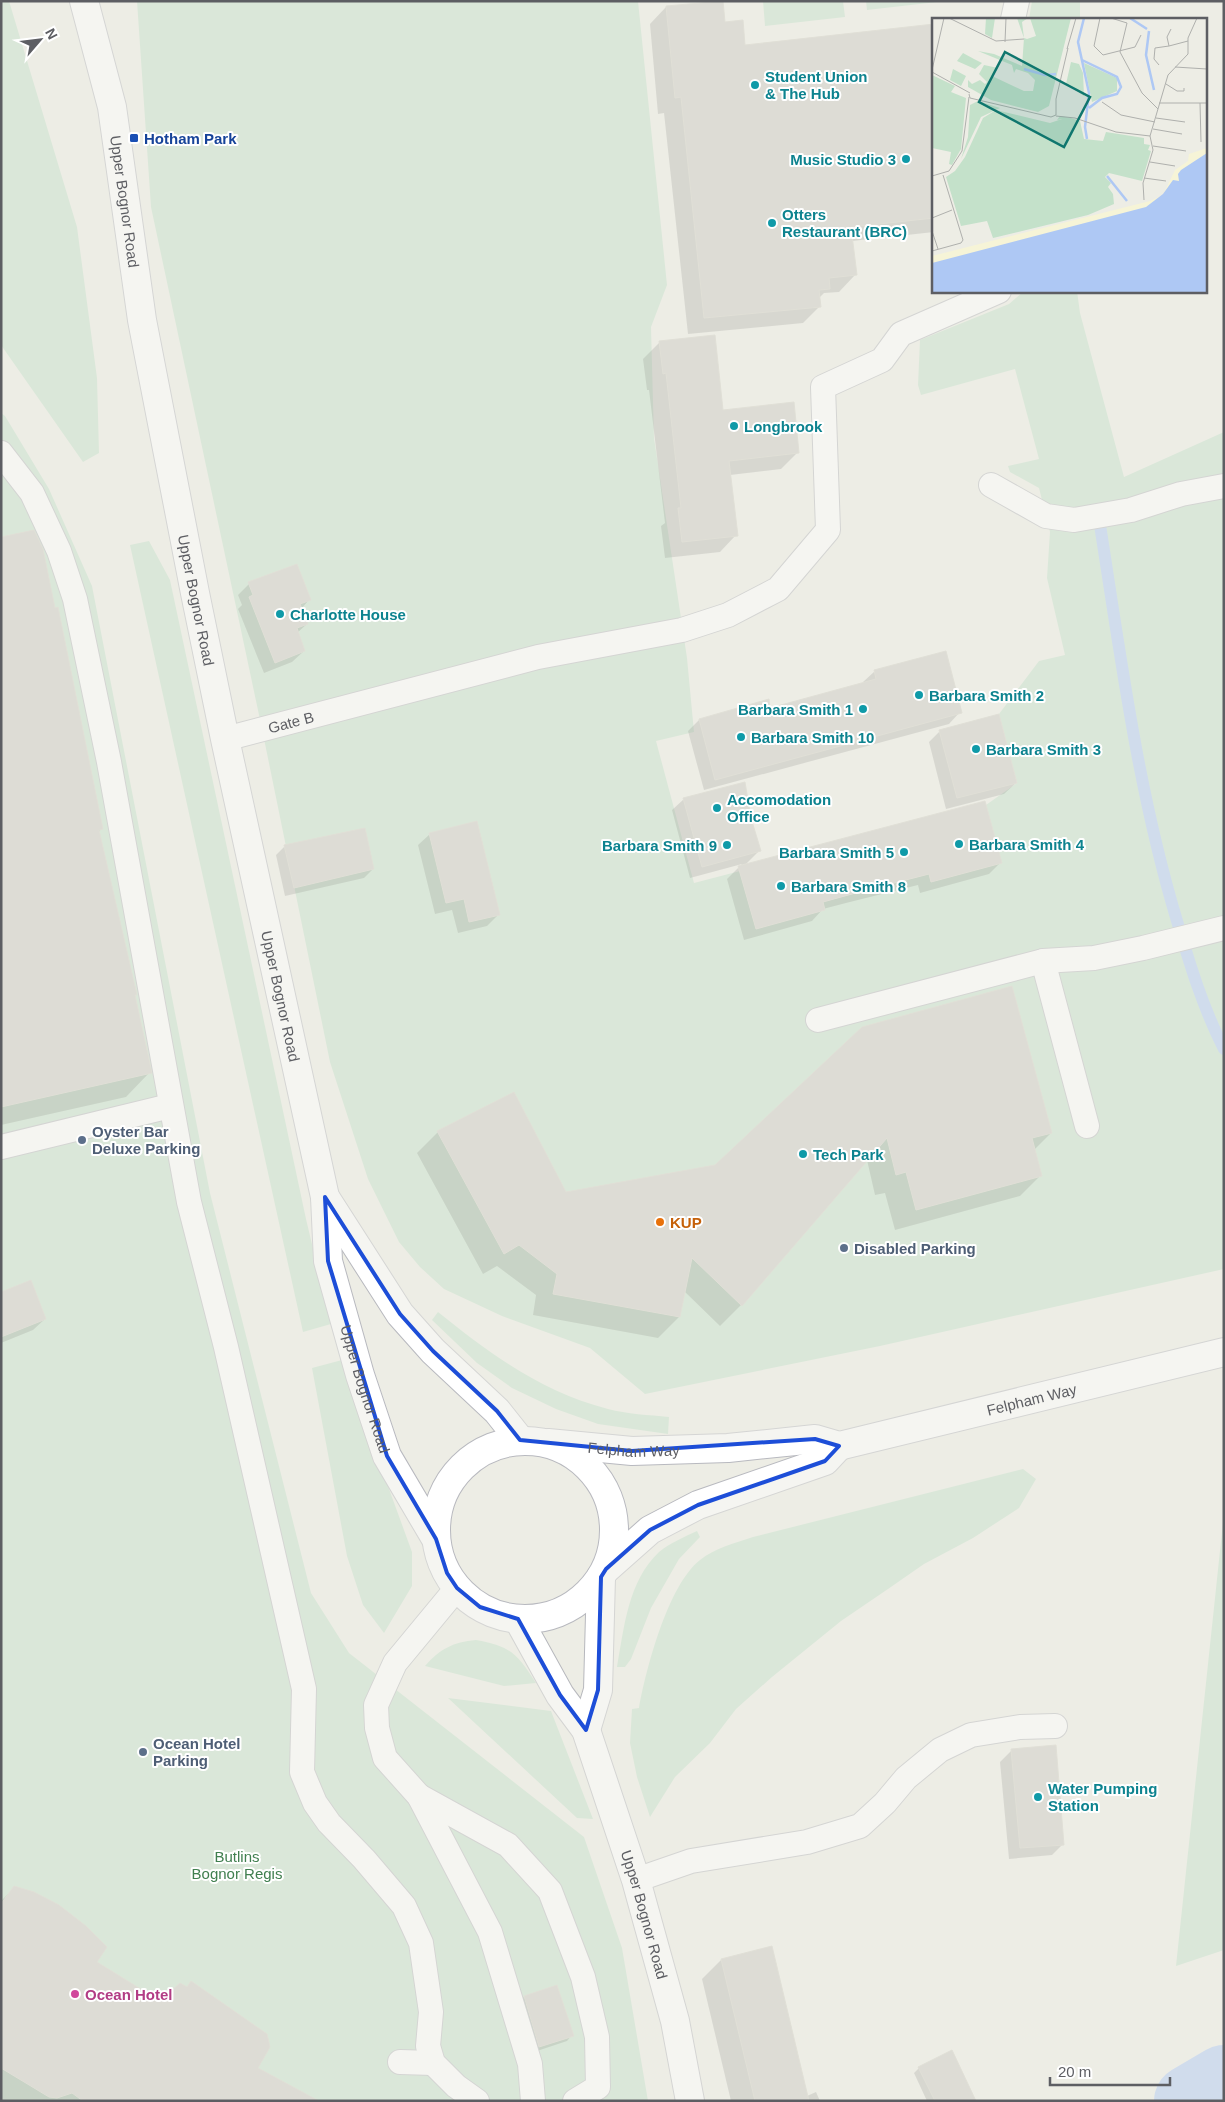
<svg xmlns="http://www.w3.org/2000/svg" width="1225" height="2102" viewBox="0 0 1225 2102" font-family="Arial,sans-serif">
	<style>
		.green { fill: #c4e1ca }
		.shadow { fill: #0003 }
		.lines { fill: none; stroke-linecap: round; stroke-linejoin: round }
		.stream { stroke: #aec8f4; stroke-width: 12 }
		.river { stroke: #aec8f4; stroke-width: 72 }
		.building { fill: #c9c7c1; stroke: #d1cfc4 }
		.service-casing { stroke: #b7b8bd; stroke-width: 26 }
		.tertiary-casing { stroke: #b7b8bd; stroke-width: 30 }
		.secondary-casing { stroke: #b8b9bf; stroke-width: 30 }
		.service { stroke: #fff; stroke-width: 24 }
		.tertiary { stroke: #fff; stroke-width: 28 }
		.secondary { stroke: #fff; stroke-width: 28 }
		.marked { fill: none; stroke: #1d4ed8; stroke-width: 4; stroke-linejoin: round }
		.culture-dot { fill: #0f9aa8; stroke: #fff; stroke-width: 2 }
		.transit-dot { fill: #1a4fb4; stroke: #fff; stroke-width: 2 }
		.service-dot { fill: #5c6f8a; stroke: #fff; stroke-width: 2 }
		.food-dot { fill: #e8710a; stroke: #fff; stroke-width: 2 }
		.hotel-dot { fill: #d1479c; stroke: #fff; stroke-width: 2 }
		.labels { text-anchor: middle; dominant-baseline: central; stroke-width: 4; stroke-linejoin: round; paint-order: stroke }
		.culture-label { font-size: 15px; font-weight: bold; fill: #0d838f; stroke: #fff; text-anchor: start }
		.transit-label { font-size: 15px; font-weight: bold; fill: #164399; stroke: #fff; text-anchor: start }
		.street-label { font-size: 15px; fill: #5d5e63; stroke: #fff }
		.service-label { font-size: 15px; font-weight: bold; fill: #4e5e75; stroke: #fff; text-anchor: start }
		.food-label { font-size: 15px; font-weight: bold; fill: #c56008; stroke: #fff; text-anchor: start }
		.park-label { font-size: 15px; fill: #407f4f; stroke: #fff }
		.hotel-label { font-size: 15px; font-weight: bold; fill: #b23c85; stroke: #fff; text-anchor: start }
		.inset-river { fill: none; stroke: #aec8f4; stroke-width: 2.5 }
		.inset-road { fill: none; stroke: #afb0ad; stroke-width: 1 }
		.view { fill: #0f766e; fill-opacity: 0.15; stroke: #0f766e; stroke-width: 2.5 }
		.inset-edge { fill: none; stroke: #5d5e63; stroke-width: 2.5 }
	</style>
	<rect width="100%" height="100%" fill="#edede5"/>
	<path class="green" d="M 1,1 L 9,1 L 77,227 L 97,378 L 99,453 L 83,462 L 1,345 Z
		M 137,1 L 638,1 L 667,285 L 651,327 L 654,438 L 687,658 L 694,732 L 656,741 L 694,883 L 740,871 L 756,929 L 824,910 L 823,902 L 929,874 L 931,882 L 1001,863 L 986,805 L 1017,783 L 999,714 L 1039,661 L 1065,655 L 1047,578 L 1050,532 L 1039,488 L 1010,472 L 1008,466 L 1039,459 L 1015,369 L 921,395 L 918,385 L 920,340 L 1009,304 L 1024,291 L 1077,291 L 1080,313 L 1124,477 L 1224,432 L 1224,1269 L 880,1346 L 645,1394 L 590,1348 L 502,1316 L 444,1289 L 420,1267 L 399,1242 L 368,1179 L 330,1062 L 262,729 L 151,207 Z
		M 763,1 L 843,1 L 845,17 L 765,26 Z
		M 866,1 L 937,1 L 937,2 L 867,10 Z
		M 1032,1 L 1080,1 L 1080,19 L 1029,19 Z
		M 1,413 L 5,416 L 49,489 L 92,586 L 210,1193 L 311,1593 L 349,1653 L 584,1837 L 622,1948 L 648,2101 L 1,2101 Z
		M 149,541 L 170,580 L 306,1219 L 331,1324 L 303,1332 L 130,545 Z
		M 438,1312 C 490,1354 542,1392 608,1409 C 627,1414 649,1415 669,1417 L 668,1434 L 598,1424 L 556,1409 L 512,1388 L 477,1363 L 432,1320 Z
		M 342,1360 L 412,1552 L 412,1586 L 384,1633 L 363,1605 L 347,1556 L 312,1368 Z
		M 1023,1469 L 1036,1479 L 1019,1508 L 973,1538 L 924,1564 L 888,1589 L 841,1621 L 772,1677 L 736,1709 L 710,1743 L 675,1777 L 650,1817 L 637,1777 L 630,1743 L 632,1709 L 639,1708 C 646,1669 668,1585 700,1560 C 715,1548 735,1543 753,1537 Z
		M 1224,1513 L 1224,1950 L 1176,1966 Z
		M 697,1531 L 700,1537 L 679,1559 L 651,1608 L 631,1659 L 625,1667 L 617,1667 C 624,1628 628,1581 659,1552 C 670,1543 684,1537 697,1531 Z
		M 476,1640 C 511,1646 517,1654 536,1683 L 504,1686 L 425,1666 C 440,1649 453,1642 476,1640 Z
		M 448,1698 L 551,1711 L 593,1819 L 577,1818 Z"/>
	<path class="shadow" d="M 666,7 L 724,23 L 744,46 L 934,26 L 934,232 L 852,241 L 855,275 L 839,292 L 824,293 L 819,298 L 820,306 L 803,323 L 688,334 L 664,113 L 658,114 L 650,24 Z
		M 660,342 L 722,411 L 798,452 L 781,469 L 730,475 L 736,535 L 720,552 L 665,558 L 661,526 L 665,523 L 649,390 L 647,390 L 643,359 Z
		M 1,539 L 101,829 L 99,832 L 150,1072 L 126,1097 L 1,1125 Z
		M 249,584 L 309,600 L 301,609 L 307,624 L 297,633 L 304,651 L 292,662 L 264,673 L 238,609 L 242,605 L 238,595 Z
		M 875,671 L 960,712 L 949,724 L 704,790 L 688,731 L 699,720 L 768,701 L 769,710 L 864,684 L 863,682 Z
		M 940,731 L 1016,783 L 1004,794 L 946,809 L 929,742 Z
		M 684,799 L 750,818 L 759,851 L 744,866 L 1000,863 L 989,874 L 920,893 L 918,885 L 846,903 L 823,909 L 812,921 L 744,940 L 727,879 L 742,864 L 690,878 L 672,810 Z
		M 430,834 L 499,914 L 487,926 L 458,933 L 452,910 L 435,914 L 418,845 Z
		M 285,846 L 373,869 L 364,878 L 285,896 L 276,855 Z
		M 862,1028 L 1051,1133 L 1034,1150 L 1041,1175 L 1020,1196 L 895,1230 L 885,1193 L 875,1195 L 867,1160 L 741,1305 L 720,1326 L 684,1291 L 679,1317 L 658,1338 L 533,1315 L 536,1295 L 497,1266 L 483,1274 L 417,1153 L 438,1132 L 566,1193 L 715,1166 Z
		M 1,1293 L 45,1319 L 33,1330 L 1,1343 Z
		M 1012,1750 L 1063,1844 L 1052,1855 L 1009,1859 L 1000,1762 Z
		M 14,1888 L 96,1962 L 256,2068 L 316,2101 L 1,2101 L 1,1901 Z
		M 721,1960 L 807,2096 L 816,2092 L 820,2101 L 731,2101 L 702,1979 Z
		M 524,1997 L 572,2035 L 567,2041 L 534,2052 L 519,2002 Z
		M 919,2068 L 975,2101 L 927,2101 L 914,2073 Z"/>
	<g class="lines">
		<path class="stream" d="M 1100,525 C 1121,659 1138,791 1177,921 C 1190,965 1203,1008 1224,1049"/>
		<path class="river" d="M 1190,2101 L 1224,2081"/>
	</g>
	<path class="building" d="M 723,1 L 725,22 L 743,20 L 745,45 L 934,24 L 934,218 L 851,227 L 857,275 L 829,278 L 830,289 L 819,290 L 821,307 L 704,318 L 681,97 L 675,98 L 666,6 Z
		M 715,335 L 723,410 L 794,402 L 799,453 L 729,461 L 738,536 L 682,542 L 678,508 L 681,508 L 666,373 L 663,374 L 659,341 Z
		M 34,530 L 43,549 L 55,608 L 58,607 L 103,829 L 99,830 L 137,995 L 135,995 L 152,1073 L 1,1107 L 1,537 Z
		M 297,564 L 311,600 L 300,604 L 308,624 L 297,628 L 305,651 L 275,663 L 249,597 L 253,595 L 248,582 Z
		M 946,651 L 962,713 L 715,780 L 699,719 L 769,699 L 770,708 L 876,679 L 874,670 Z
		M 999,714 L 1017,783 L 957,798 L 939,730 Z
		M 745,782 L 751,818 L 761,851 L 702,867 L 683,798 Z
		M 985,801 L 1002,863 L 931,882 L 929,874 L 859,892 L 823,902 L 825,910 L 756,929 L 738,866 Z
		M 477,821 L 500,915 L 469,922 L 464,899 L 446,903 L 429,833 Z
		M 365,828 L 374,869 L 294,888 L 284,845 Z
		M 1012,986 L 1052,1133 L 1032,1138 L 1042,1176 L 916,1210 L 906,1172 L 896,1175 L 887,1138 L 742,1306 L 692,1258 L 680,1317 L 553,1294 L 557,1274 L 519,1245 L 504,1254 L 437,1131 L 514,1092 L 566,1192 L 715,1165 L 862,1027 Z
		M 31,1280 L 46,1319 L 1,1337 L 1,1292 Z
		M 1056,1745 L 1064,1845 L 1020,1848 L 1011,1749 Z
		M 14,1886 L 34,1892 L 59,1905 L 86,1926 L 107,1947 L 97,1962 L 160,2001 L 180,1983 L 187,1987 L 191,1981 L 267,2034 L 270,2047 L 258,2068 L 319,2101 L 83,2101 L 72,2093 L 57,2098 L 49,2097 L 1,2068 L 1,1904 Z
		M 772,1946 L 809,2101 L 755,2101 L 721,1959 Z
		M 557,1985 L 574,2036 L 539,2047 L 524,1996 Z
		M 952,2050 L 976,2101 L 935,2101 L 918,2067 Z"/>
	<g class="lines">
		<g class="service-casing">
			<g id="service">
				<path d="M 1013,19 L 1017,1"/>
				<path d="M 1,453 L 32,493 L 59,551 L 75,599 L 109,762 L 189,1202 L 226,1347 L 304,1689 L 302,1772 L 315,1803 L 329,1823 L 364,1859 L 404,1906 L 421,1943 L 431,2012 L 428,2046 L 433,2063 L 456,2086 L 477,2101"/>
				<path d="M 991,485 L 1046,516 L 1074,520 L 1131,510 L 1181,494 L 1224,486"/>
				<path id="s1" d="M 225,739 L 538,657 L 682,630 L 728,615 L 778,589 L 828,530 L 823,387 L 882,360 L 901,334 L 999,291"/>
				<path d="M 1043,961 L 1087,1126"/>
				<path d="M 818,1020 L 1043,961 L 1094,958 L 1143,948 L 1224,928"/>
				<path d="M 1,1147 L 170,1106"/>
				<path d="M 457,1588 L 395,1663 L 376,1705 L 377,1728 L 385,1758 L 419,1796 L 490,1932 L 530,2064 L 533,2101"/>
				<path d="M 419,1796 L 508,1845 L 550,1891 L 583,1977 L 597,2037 L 598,2087 L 575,2101"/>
				<path d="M 636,1880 L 691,1861 L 807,1842 L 860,1826 L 885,1803 L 906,1778 L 940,1750 L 971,1735 L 1020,1727 L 1055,1726"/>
				<path d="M 400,2062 L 433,2063"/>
			</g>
		</g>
		<g class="tertiary-casing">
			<g id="tertiary">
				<path id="s2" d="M 518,1619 L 560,1695 L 586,1730 L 636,1880 L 675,2021 L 690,2101"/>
				<path d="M 586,1730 L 598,1690 L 601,1577"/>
			</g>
		</g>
		<g class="secondary-casing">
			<g id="secondary">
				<path id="s3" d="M 84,1 L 112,107 L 142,320 L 195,593 L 225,739 L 325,1197 L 328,1261 L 360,1375 L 387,1456 L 436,1539"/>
				<path d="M 325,1197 L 400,1314 L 433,1351 L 497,1411 L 520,1440"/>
				<circle cx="525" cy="1530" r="89"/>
				<path id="s4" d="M 548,1443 L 632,1451 L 728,1448 L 815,1439 L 839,1446 L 1224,1352"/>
				<path d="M 606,1569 L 650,1530 L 698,1505 L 825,1461 L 839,1446"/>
			</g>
		</g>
		<use href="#service" class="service"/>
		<use href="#tertiary" class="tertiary"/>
		<use href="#secondary" class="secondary"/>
	</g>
	<path d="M0 0H1225V2102H0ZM 325,1197 L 400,1314 L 433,1351 L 497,1411 L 520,1440 L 632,1451 L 815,1439 L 839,1446 L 825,1461 L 698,1505 L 650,1530 L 606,1569 L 601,1577 L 598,1690 L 586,1730 L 560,1695 L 518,1619 L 480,1607 L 457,1588 L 447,1573 L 436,1539 L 387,1456 L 328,1261 Z" fill="#edede5" fill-opacity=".55" fill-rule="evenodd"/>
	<path class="marked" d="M 325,1197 L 400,1314 L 433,1351 L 497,1411 L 520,1440 L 632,1451 L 815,1439 L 839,1446 L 825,1461 L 698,1505 L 650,1530 L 606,1569 L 601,1577 L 598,1690 L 586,1730 L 560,1695 L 518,1619 L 480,1607 L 457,1588 L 447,1573 L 436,1539 L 387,1456 L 328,1261 Z"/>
	<g class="culture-dot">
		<circle cx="755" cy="85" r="5"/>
		<circle cx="906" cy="159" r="5"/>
		<circle cx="772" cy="223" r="5"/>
		<circle cx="734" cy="426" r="5"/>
		<circle cx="280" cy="614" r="5"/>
		<circle cx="919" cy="695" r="5"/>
		<circle cx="863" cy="709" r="5"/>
		<circle cx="741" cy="737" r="5"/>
		<circle cx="976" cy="749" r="5"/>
		<circle cx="717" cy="808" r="5"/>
		<circle cx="959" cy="844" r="5"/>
		<circle cx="727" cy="845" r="5"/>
		<circle cx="904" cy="852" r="5"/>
		<circle cx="781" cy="886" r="5"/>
		<circle cx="803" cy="1154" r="5"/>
		<circle cx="1038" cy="1797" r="5"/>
	</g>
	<rect class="transit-dot" x="129" y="133" width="10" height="10" rx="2.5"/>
	<g class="service-dot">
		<circle cx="82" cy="1140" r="5"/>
		<circle cx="844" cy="1248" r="5"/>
		<circle cx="143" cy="1752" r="5"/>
	</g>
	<circle class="food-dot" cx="660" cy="1222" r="5"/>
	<circle class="hotel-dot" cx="75" cy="1994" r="5"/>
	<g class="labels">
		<g class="culture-label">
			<text x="765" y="76">Student Union<tspan x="765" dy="17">&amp; The Hub</tspan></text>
			<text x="896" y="159" text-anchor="end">Music Studio 3</text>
			<text x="782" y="214">Otters<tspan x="782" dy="17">Restaurant (BRC)</tspan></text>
			<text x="744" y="426">Longbrook</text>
			<text x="290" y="614">Charlotte House</text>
			<text x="929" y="695">Barbara Smith 2</text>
			<text x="853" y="709" text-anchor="end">Barbara Smith 1</text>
			<text x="751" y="737">Barbara Smith 10</text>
			<text x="986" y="749">Barbara Smith 3</text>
			<text x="727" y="799">Accomodation<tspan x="727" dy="17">Office</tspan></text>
			<text x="969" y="844">Barbara Smith 4</text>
			<text x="717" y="845" text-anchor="end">Barbara Smith 9</text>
			<text x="894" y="852" text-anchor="end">Barbara Smith 5</text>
			<text x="791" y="886">Barbara Smith 8</text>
			<text x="813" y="1154">Tech Park</text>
			<text x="1048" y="1788">Water Pumping<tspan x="1048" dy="17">Station</tspan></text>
		</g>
		<g class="transit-label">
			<text x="144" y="138">Hotham Park</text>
		</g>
		<g class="street-label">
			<text stroke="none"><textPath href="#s3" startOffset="205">Upper Bognor Road</textPath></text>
			<text stroke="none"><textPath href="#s3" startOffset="610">Upper Bognor Road</textPath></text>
			<text stroke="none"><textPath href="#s1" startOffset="68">Gate B</textPath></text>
			<text stroke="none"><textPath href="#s3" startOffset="1015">Upper Bognor Road</textPath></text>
			<text stroke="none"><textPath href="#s3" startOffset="1418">Upper Bognor Road</textPath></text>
			<text stroke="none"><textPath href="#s4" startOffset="491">Felpham Way</textPath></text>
			<text stroke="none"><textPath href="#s4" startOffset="86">Felpham Way</textPath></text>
			<text stroke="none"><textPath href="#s2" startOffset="324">Upper Bognor Road</textPath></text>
		</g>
		<g class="service-label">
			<text x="92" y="1131">Oyster Bar<tspan x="92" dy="17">Deluxe Parking</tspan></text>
			<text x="854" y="1248">Disabled Parking</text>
			<text x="153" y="1743">Ocean Hotel<tspan x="153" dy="17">Parking</tspan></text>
		</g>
		<g class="food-label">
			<text x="670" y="1222">KUP</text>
		</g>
		<g class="park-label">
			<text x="237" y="1856">Butlins<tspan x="237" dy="17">Bognor Regis</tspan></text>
		</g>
		<g class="hotel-label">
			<text x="85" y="1994">Ocean Hotel</text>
		</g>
	</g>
	<g transform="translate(932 18)">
		<rect width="275" height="275" fill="#edede5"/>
		<path d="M 54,0 L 63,0 L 60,20 L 53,16 ZM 85,0 L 96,0 L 90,4 L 92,20 L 95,21 L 104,18 L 98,0 L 139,0 L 117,88 L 106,94 L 59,82 L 36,69 L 36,62 L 40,66 L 48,62 L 53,66 L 55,64 L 47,56 L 52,47 L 66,50 L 60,58 L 92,73 L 101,73 L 103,62 L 96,55 L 84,51 L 82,55 L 80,47 L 46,33 L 62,36 L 90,48 L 92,20 ZM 31,35 L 42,41 L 50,45 L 43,51 L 25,43 ZM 139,44 L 147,46 L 151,55 L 152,78 L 134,66 ZM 152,45 L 185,60 L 185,73 L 160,84 ZM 21,51 L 34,58 L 29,68 L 18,62 ZM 0,57 L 23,68 L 19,74 L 34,80 L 29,131 L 20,147 L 17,146 L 19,134 L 0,130 ZM 46,83 L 68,90 L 49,99 L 29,141 L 36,119 L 38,87 ZM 64,92 L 118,105 L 130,101 L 125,102 L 128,98 L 139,100 L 148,103 L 152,121 L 171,123 L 174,114 L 212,120 L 212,126 L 218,127 L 216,132 L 219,133 L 210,163 L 177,155 L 173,159 L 179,165 L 176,169 L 181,176 L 182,186 L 156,197 L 61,220 L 55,203 L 29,208 L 14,159 L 23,153 L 33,139 L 51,100 Z" fill="#c4e1ca"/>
		<path d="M 275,130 L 275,158 L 241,185 L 0,270 L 0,238 L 218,183 L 231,177 L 243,152 L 256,143 L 257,136 Z" fill="#f6f4d7"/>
		<path d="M 275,135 L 275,275 L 0,275 L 0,245 L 214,189 L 231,176 L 241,162 L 247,163 L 246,156 L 249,152 Z" fill="#aec8f4"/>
		<path class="inset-river" d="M 152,0 L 146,24 L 157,75 L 153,109 L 155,121M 198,0 L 215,11M 217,13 L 214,37 L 222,72M 150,42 L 185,59 L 189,69 L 185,76 L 170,80 L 157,90M 92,51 L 113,57 L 124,56M 175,158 L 195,183"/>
		<path class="inset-road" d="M 17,0 L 64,23 L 92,21M 168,0 L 162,28 L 171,37 L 203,29 L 209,17M 179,0 L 195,5 L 188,34M 239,11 L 235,19 L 237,28 L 256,23M 73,24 L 74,0M 135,31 L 144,0M 188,34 L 210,75 L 226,91M 227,47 L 222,41 L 223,30 L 237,28M 243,49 L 275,51M 0,52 L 12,0M 0,54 L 38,75M 234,66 L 245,73 L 252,73 L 252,70M 37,76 L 38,80 L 119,99M 170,84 L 189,97 L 223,104M 227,85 L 275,85M 268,85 L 269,124M 124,98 L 143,100 L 184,114 L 218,118M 119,99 L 124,97 L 124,81 L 136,30M 224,100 L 253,104M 221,111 L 250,116M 218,118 L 236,57 L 256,36 L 256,20 L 265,0M 221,128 L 254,133M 218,144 L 243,148M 0,158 L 17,153 L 30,133 L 37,79M 212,160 L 234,163M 212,182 L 211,165 L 221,132 L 218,118M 0,200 L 20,192M 0,213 L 6,231M 0,233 L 29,225 L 31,222 L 11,157"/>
		<path class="view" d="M 73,34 L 158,79 L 132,129 L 47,84 Z"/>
		<rect width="275" height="275" class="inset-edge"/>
	</g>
	<rect width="1225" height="2102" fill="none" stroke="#5d5e63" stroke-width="5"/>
	<g transform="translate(40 40) rotate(62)" stroke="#ffffff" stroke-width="4" paint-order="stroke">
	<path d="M0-4L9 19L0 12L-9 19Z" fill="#5d5e63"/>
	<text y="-8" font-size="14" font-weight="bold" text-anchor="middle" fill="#5d5e63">N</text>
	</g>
	<path d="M1050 2077v8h120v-8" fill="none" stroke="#5d5e63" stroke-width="2.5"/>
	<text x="1058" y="2077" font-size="15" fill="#5d5e63" stroke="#ffffff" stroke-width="4" paint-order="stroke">20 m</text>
</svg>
